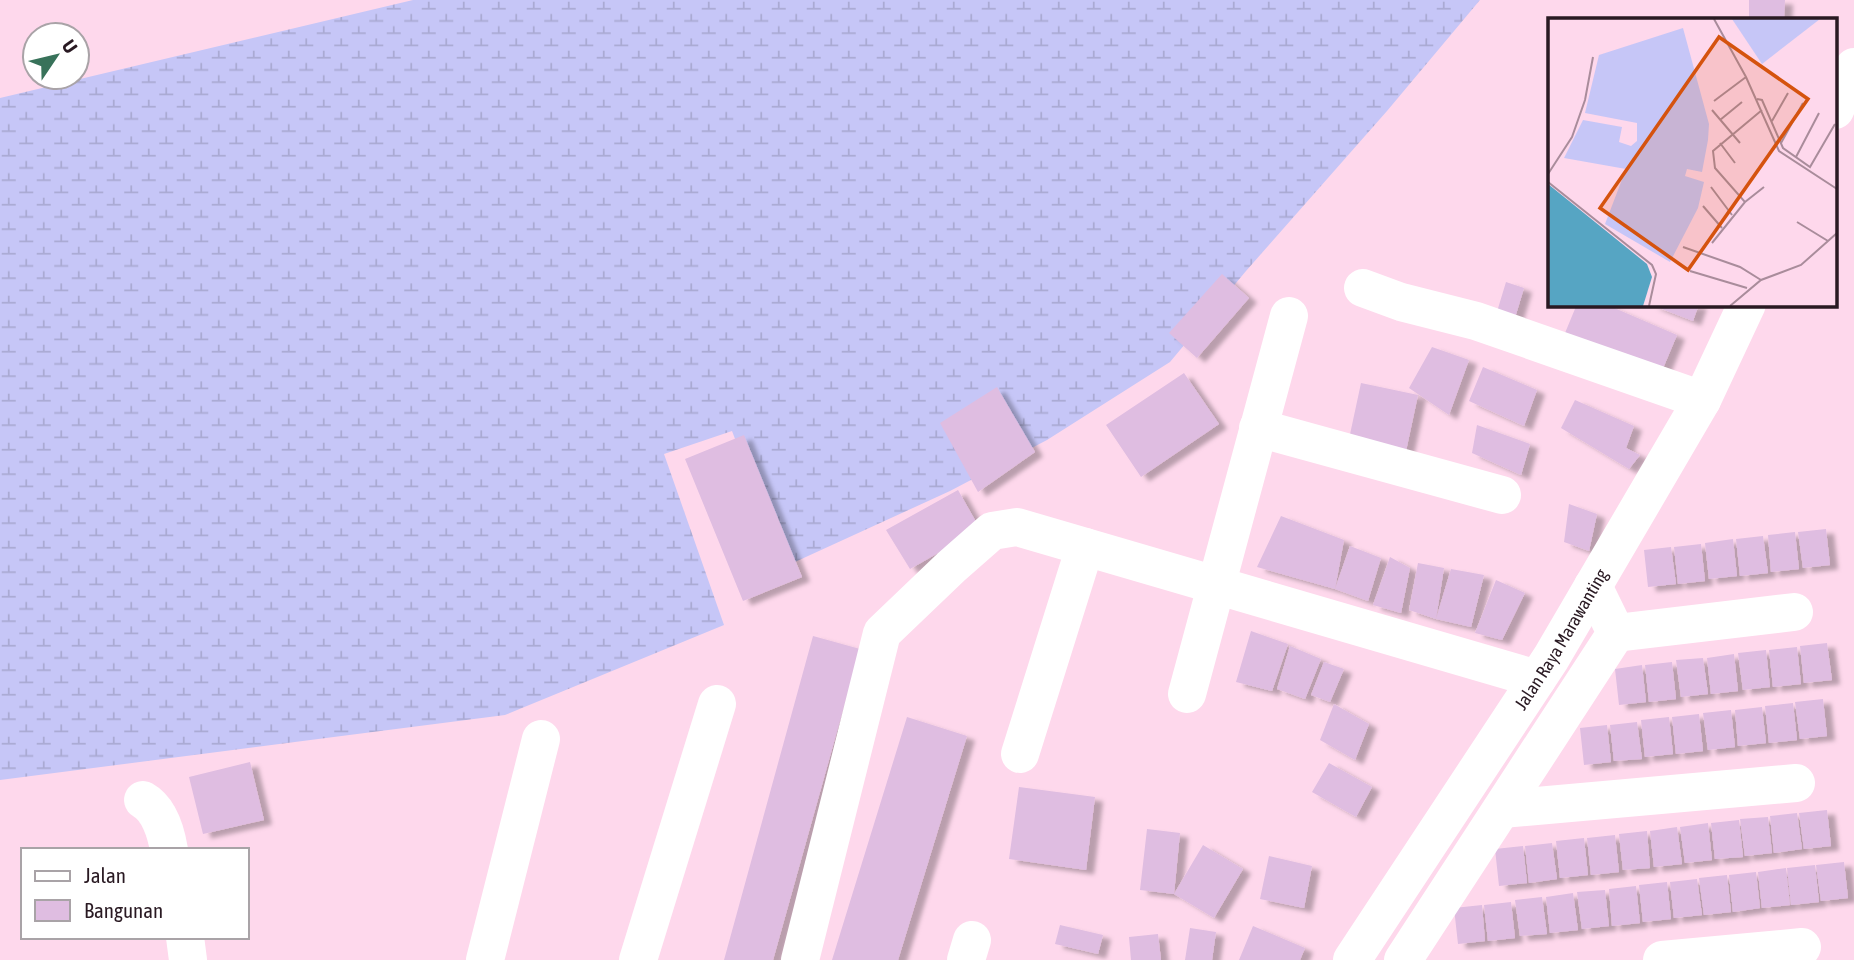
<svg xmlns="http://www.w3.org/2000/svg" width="1854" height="960" viewBox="0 0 1854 960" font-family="'Asap Condensed',sans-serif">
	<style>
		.wetland { fill: url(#wetland-marsh) }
		.building { fill: #dfbde1; filter: url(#shadow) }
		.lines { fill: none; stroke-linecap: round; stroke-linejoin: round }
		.minor { stroke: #fff; stroke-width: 38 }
		.labels { text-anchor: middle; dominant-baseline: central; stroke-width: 5; stroke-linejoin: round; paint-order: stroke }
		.street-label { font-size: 18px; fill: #291922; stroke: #fff }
		.inset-road { fill: none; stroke: #a98c9b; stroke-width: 2 }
		.view { fill: #d5530e; fill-opacity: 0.15; stroke: #d5530e; stroke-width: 3.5 }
		.inset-edge { fill: none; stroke: #291922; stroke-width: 3.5 }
	</style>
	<defs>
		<pattern id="wetland-marsh" width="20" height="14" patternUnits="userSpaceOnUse" patternTransform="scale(1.75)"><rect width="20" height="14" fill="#c6c6f7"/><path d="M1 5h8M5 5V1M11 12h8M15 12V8" fill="none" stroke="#aaaad3"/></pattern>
		<filter id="shadow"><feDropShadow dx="8" dy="4.5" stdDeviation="2" flood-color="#0004"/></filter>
	</defs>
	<rect width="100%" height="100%" fill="#fed8ec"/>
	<path class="wetland" d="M 413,0 L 1480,0 L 1387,111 L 1246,271 L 1170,362 L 1047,440 L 950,491 L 784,567 L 732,431 L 664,454 L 724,625 L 505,715 L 0,780 L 0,98 Z"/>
	<path class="building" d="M 1749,0 L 1785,0 L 1784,19 L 1749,19 Z
		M 1222,274 L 1249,298 L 1197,358 L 1169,333 Z
		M 1506,282 L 1524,288 L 1514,321 L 1496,315 Z
		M 1577,304 L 1605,304 L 1677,335 L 1661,373 L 1565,333 Z
		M 1649,304 L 1699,304 L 1693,321 Z
		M 1432,347 L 1469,360 L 1449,415 L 1409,388 Z
		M 1483,367 L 1537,390 L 1524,426 L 1469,401 Z
		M 1184,373 L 1219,424 L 1141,477 L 1106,425 Z
		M 1361,383 L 1418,395 L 1406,451 L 1349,439 Z
		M 997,387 L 1035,452 L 978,492 L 940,423 Z
		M 1575,400 L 1634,426 L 1626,448 L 1640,455 L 1629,469 L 1561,428 Z
		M 1477,425 L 1530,444 L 1521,475 L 1472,453 Z
		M 744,435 L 802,577 L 743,601 L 685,459 Z
		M 958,490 L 980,529 L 910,569 L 886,530 Z
		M 1569,504 L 1597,514 L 1589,551 L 1564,542 Z
		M 1281,516 L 1344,540 L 1335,589 L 1257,567 Z
		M 1826,529 L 1830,565 L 1803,568 L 1798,532 Z
		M 1795,532 L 1799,569 L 1771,572 L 1768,535 Z
		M 1763,536 L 1768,573 L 1740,576 L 1736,539 Z
		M 1733,539 L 1737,576 L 1709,579 L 1705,543 Z
		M 1701,544 L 1705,581 L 1678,584 L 1674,547 Z
		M 1350,546 L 1381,558 L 1368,601 L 1335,589 Z
		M 1671,547 L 1676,584 L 1648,587 L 1644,550 Z
		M 1390,557 L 1410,568 L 1401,613 L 1373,605 Z
		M 1418,563 L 1444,568 L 1436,619 L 1451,569 L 1484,575 L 1471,627 L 1436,619 L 1409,610 Z
		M 1496,580 L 1525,593 L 1502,640 L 1475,633 Z
		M 1251,631 L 1288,644 L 1272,691 L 1236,682 Z
		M 813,636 L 860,649 L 773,960 L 724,960 Z
		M 1827,643 L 1832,680 L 1804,683 L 1800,646 Z
		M 1290,646 L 1321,659 L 1305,699 L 1277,689 Z
		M 1797,647 L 1801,684 L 1773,687 L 1769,650 Z
		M 1766,650 L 1770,687 L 1743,690 L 1738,653 Z
		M 1734,654 L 1738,691 L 1711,694 L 1707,658 Z
		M 1703,658 L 1708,694 L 1681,697 L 1676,660 Z
		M 1324,662 L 1344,669 L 1330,702 L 1311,695 Z
		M 1672,662 L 1676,699 L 1649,702 L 1645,665 Z
		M 1642,665 L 1646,702 L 1619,705 L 1615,669 Z
		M 1823,699 L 1827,736 L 1800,739 L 1795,702 Z
		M 1793,703 L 1797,740 L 1769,743 L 1765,706 Z
		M 1334,704 L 1369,724 L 1355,760 L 1320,740 Z
		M 1762,707 L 1766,743 L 1738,746 L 1735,710 Z
		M 1731,710 L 1735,747 L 1708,750 L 1703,713 Z
		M 1699,714 L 1703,751 L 1676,754 L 1672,717 Z
		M 907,717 L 967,736 L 898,960 L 832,960 Z
		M 1669,717 L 1673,754 L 1645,757 L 1641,720 Z
		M 1637,722 L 1642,759 L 1614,761 L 1610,725 Z
		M 1607,725 L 1611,762 L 1584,765 L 1580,728 Z
		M 250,762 L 264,820 L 203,834 L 189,777 Z
		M 1329,763 L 1372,787 L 1356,817 L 1312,792 Z
		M 1019,787 L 1095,797 L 1086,870 L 1009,859 Z
		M 1827,810 L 1831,846 L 1804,849 L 1799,813 Z
		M 1797,813 L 1802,849 L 1774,853 L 1770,816 Z
		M 1768,817 L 1772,853 L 1745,856 L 1740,819 Z
		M 1739,820 L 1743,857 L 1715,859 L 1711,823 Z
		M 1708,823 L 1712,860 L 1685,863 L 1680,827 Z
		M 1677,827 L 1682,864 L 1654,867 L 1650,831 Z
		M 1147,829 L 1180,833 L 1174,894 L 1203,845 L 1243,869 L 1214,918 L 1174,894 L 1140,890 Z
		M 1647,831 L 1650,868 L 1623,870 L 1619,834 Z
		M 1615,835 L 1619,872 L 1591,875 L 1587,838 Z
		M 1584,838 L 1588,875 L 1560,878 L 1556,841 Z
		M 1552,843 L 1557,879 L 1529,883 L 1525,846 Z
		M 1523,846 L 1527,883 L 1499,886 L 1495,849 Z
		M 1269,856 L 1312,866 L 1304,908 L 1260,899 Z
		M 1844,862 L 1848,898 L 1821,901 L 1816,865 Z
		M 1815,865 L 1819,902 L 1791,905 L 1787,868 Z
		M 1786,868 L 1790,905 L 1762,908 L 1758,872 Z
		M 1756,872 L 1760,908 L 1733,912 L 1729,875 Z
		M 1727,875 L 1731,912 L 1704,915 L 1699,878 Z
		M 1697,879 L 1702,915 L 1674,918 L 1670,882 Z
		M 1667,882 L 1671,919 L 1643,922 L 1639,885 Z
		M 1636,886 L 1640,923 L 1612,926 L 1609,889 Z
		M 1605,890 L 1609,926 L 1582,929 L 1577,892 Z
		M 1573,893 L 1578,930 L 1550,933 L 1546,897 Z
		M 1542,897 L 1547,934 L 1520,936 L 1515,900 Z
		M 1511,902 L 1515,938 L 1488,941 L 1484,905 Z
		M 1482,905 L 1485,941 L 1458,944 L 1454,908 Z
		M 1060,925 L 1103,935 L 1098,954 L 1055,944 Z
		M 1253,926 L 1305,948 L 1300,960 L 1239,960 Z
		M 1190,928 L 1216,932 L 1212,960 L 1185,960 Z
		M 1158,934 L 1161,960 L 1131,960 L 1129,937 Z"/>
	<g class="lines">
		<g class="minor">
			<path d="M 1835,110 L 1854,67"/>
			<path d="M 1363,288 L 1401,302 L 1476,321 L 1702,400"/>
			<path d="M 1258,428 L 1502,495"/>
			<path d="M 1616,633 L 1794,612"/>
			<path d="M 1187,694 L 1289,316"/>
			<path d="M 1020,754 L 1085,547"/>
			<path d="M 143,800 C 159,809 166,832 169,850"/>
			<path d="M 1502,809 L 1796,783"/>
			<path d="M 185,937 L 188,960"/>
			<path d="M 485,960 L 541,739"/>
			<path d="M 638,960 L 717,704"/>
			<path d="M 800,960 L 882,633 L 951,567 L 992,531 L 1017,527 L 1537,679"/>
			<path d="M 966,960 L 972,940"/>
			<path id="s1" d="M 1352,960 L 1551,658 L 1702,400 L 1747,304"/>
			<path d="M 1403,960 L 1616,633 L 1593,586"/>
			<path d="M 1662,960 L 1802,947"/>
		</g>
	</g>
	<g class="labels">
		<g class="street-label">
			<text stroke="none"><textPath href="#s1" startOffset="383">Jalan Raya Marawanting</textPath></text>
		</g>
	</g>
	<g transform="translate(1548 18)">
		<rect width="289" height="289" fill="#fed8ec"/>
		<path d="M 184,1 L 272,1 L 214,46 Z" fill="#c6c6f7"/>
		<path d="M 135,10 L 161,106 L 160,122 L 154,154 L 139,151 L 137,158 L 156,164 L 150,190 L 122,244 L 57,206 L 78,151 L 16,140 L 35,102 L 74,109 L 71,124 L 83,128 L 89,123 L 89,105 L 37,95 L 51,37 Z" fill="#c6c6f7"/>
		<path d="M 0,166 L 99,246 L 104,259 L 95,288 L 0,288 Z" fill="#56a5c3"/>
		<path class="inset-road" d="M 166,1 L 198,59 L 231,133 L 289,171M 209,81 L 214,82 L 235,130 L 262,149 L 287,106M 166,83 L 198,59M 164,92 L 192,125M 172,102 L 194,84M 224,103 L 240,75M 172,125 L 187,145M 233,125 L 255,85M 248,139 L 271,95M 0,156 L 24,119 L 37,82 L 45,39M 0,164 L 104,247 L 108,256 L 101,288M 163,169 L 184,197M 197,184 L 216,169M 155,188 L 174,210M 249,204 L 280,223M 164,225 L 197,184 L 167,150 L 165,133 L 214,92M 135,229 L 192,249 L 213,262M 142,253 L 199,270M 182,288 L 213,262 L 253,247 L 289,215"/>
		<path class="view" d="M 171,19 L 260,81 L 140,252 L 52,190 Z"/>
		<rect width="289" height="289" class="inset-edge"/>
	</g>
	<rect x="21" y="848" width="228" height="91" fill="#ffffff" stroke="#a9a3a7" stroke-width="2"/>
	<rect x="35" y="871" width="35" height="10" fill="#ffffff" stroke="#a9a3a7" stroke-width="2"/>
	<text x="84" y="883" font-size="21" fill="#291922">Jalan</text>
	<rect x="35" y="900" width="35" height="21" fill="#dfbde1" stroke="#a9a3a7" stroke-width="2"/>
	<text x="84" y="918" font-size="21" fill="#291922">Bangunan</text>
	<g transform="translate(56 56) rotate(55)"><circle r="33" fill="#ffffff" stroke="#a9a3a7" stroke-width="2"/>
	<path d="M0-5L12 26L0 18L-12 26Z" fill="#38725a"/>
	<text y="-10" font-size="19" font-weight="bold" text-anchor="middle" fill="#291922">U</text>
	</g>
</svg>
